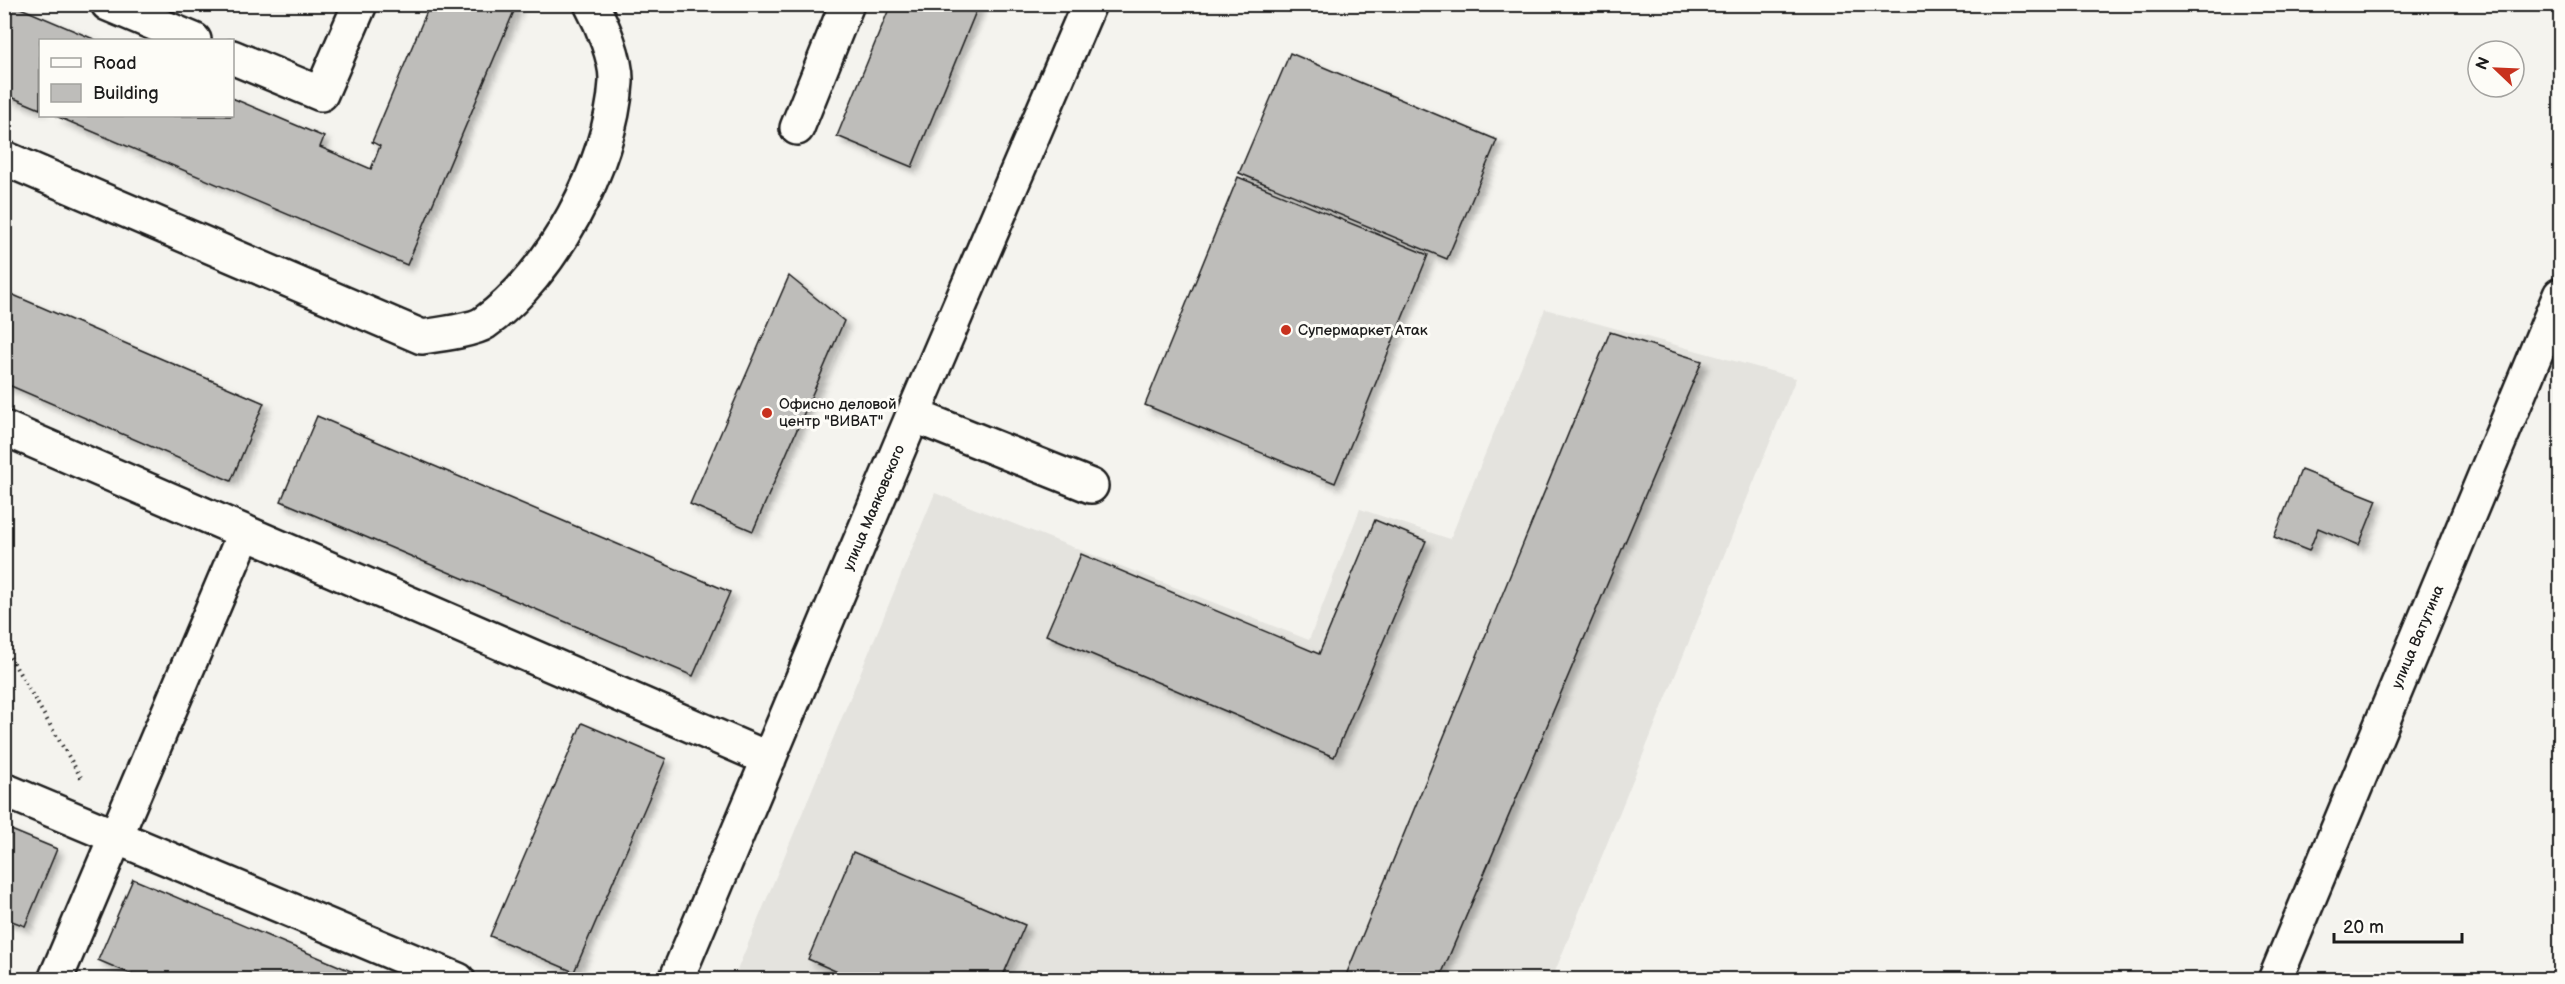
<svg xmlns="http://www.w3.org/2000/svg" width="2565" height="984" viewBox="0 0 2565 984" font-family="'Balsamiq Sans',sans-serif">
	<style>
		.built { fill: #e4e3de }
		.building { fill: #bebdba; stroke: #1c1c1c; stroke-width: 1.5; filter: url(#shadow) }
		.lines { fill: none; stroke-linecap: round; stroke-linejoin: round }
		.minor-casing { stroke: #1c1c1c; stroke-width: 38 }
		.path { stroke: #1c1c1c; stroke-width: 4; stroke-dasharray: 1.5 4.5; stroke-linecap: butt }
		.minor { stroke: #fdfcf7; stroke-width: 33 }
		.poi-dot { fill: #c8321e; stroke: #fdfcf7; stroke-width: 2 }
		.labels { text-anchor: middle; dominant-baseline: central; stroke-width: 6; stroke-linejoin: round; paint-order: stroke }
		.poi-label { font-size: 15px; fill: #1c1c1c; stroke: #fdfcf7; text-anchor: start }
		.street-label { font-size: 15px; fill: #1c1c1c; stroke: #fdfcf7 }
	</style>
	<defs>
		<filter id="shadow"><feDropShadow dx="5.5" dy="5.5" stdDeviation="3" flood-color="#0004"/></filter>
	</defs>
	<rect width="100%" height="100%" fill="#f4f3ee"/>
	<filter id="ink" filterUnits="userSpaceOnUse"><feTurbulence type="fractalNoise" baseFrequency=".0167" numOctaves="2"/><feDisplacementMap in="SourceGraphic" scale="12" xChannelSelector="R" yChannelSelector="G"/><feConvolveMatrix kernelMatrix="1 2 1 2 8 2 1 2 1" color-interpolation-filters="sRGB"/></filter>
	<g filter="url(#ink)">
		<path class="built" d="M 1545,309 L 1796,378 L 1552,979 L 733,980 L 935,493 L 1309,640 L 1360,509 L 1450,539 Z"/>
		<path class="building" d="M 4,4 L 11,4 L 96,40 L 40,40 L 40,109 L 4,94 Z
			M 430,4 L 517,4 L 407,265 L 56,116 L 232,116 L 232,98 L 324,137 L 320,147 L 371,169 L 380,146 L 372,142 Z
			M 891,4 L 979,4 L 912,167 L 837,136 Z
			M 1290,53 L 1497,140 L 1447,259 L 1239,173 Z
			M 1238,177 L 1428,255 L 1335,483 L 1145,405 Z
			M 789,276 L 844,321 L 753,531 L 690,504 Z
			M 4,291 L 264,403 L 231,481 L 4,383 Z
			M 1610,332 L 1702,361 L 1439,980 L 1344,980 Z
			M 317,416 L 730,592 L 693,676 L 281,501 Z
			M 2301,470 L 2377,500 L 2359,545 L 2318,528 L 2309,551 L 2274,537 Z
			M 1375,520 L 1426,541 L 1334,757 L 1046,635 L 1081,554 L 1319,654 Z
			M 582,723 L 666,759 L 574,972 L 490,936 Z
			M 4,827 L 57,849 L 25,926 L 4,918 Z
			M 853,852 L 1025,925 L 1001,980 L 856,980 L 808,959 Z
			M 133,879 L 372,980 L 145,980 L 98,960 Z"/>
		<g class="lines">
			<g class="minor-casing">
				<path id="minor" d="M 108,4 L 194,40
					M 232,57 L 321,94 L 360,4
					M 797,128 L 847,4
					M 4,158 L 422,337 C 435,335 474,330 484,323 C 552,275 611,165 616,82 C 617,60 602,24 591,4
					M 913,415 L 1091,486
					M 4,428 L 769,759
					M 4,790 L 458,980
					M 55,980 L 245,532
					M 676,980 L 913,415 L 1089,4
					M 2275,980 L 2560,295"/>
			</g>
			<path class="path" d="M 4,647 L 82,779"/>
			<use href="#minor" class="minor"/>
		</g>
	</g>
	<g class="poi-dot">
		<circle cx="1286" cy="330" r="6"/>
		<circle cx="767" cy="413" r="6"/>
	</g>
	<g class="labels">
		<g class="poi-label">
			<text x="1298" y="330">Супермаркет Атак</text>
			<text x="779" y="404">Офисно деловой<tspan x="779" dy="17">центр "ВИВАТ"</tspan></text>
		</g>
		<g class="street-label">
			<text transform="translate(874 508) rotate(-67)">улица Маяковского</text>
			<text transform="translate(2418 637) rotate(-67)">улица Ватутина</text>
		</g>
	</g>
	<rect width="2565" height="984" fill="none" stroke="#fdfcf7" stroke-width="24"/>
	<rect x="12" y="12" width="2541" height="960" fill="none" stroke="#1c1c1c" stroke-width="2" filter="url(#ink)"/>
	<rect x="39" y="39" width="195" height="78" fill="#fdfcf7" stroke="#a3a29f" stroke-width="1.5"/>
	<rect x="51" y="58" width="30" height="9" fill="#fdfcf7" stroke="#a3a29f" stroke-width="1.5"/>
	<text x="93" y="69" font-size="18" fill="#1c1c1c">Road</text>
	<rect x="51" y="84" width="30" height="18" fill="#bebdba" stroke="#a3a29f" stroke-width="1.5"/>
	<text x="93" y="99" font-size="18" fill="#1c1c1c">Building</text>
	<g transform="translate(2496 69) rotate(293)"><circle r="28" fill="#fdfcf7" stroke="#a3a29f" stroke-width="1.5"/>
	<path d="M0-4.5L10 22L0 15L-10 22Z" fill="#c8321e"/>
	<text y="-9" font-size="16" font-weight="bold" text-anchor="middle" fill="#1c1c1c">N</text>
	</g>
	<path d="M2334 933v9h128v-9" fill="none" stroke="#1c1c1c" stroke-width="3"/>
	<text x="2343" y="933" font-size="18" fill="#1c1c1c" stroke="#fdfcf7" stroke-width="4.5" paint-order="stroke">20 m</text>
</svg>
